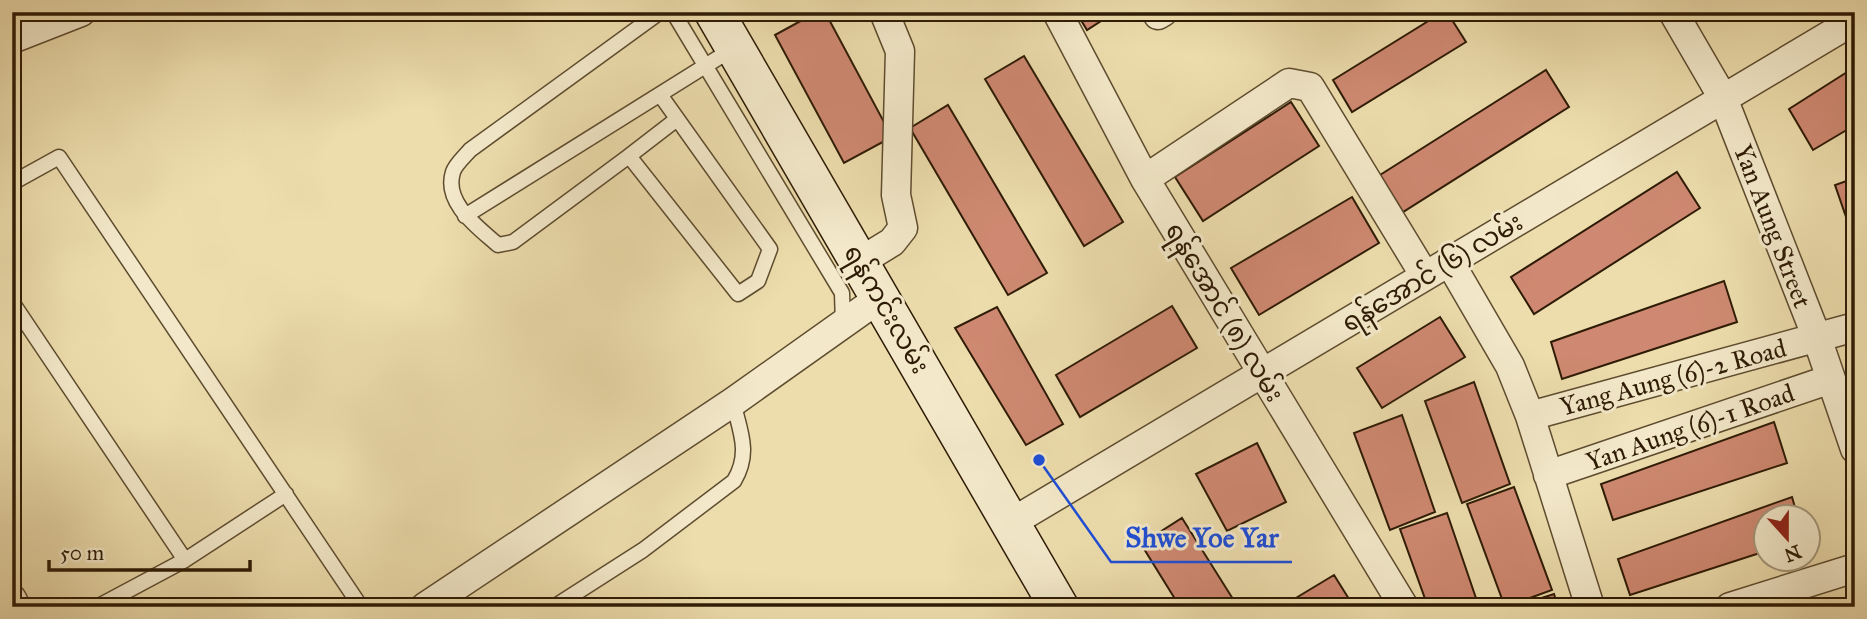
<svg xmlns="http://www.w3.org/2000/svg" width="1867" height="619" viewBox="0 0 1867 619" font-family="'IM FELL Great Primer','Noto Sans Myanmar',serif">
	<style>
		.building { fill: #cf8972; stroke: #2e1b05; stroke-width: 2 }
		.lines { fill: none; stroke-linecap: round; stroke-linejoin: round }
		.lane-casing { stroke: #5e4c2f; stroke-width: 17 }
		.street-casing { stroke: #5e4c2f; stroke-width: 31 }
		.secondary-casing { stroke: #2e1b05; stroke-width: 41 }
		.lane { stroke: #f3e9ca; stroke-width: 14 }
		.street { stroke: #f3e9ca; stroke-width: 28 }
		.secondary { stroke: #f3e9ca; stroke-width: 38 }
		.labels { text-anchor: middle; dominant-baseline: central; stroke-width: 6; stroke-linejoin: round; paint-order: stroke }
		.street-label { font-size: 26px; fill: #2e1b05; stroke: #f3e9ca }
		.leader { fill: none; stroke: #1d4ed8; stroke-width: 2.5 }
		.callout-dot { fill: #1d4ed8; stroke: #f3e9ca; stroke-width: 2.5 }
		.callout-label { font-size: 28px; text-anchor: middle; font-weight: bold; fill: #1d4ed8; stroke: #f3e9ca; stroke-width: 6; stroke-linejoin: round; paint-order: stroke }
	</style>
	<rect width="100%" height="100%" fill="#edddad"/>
	<filter id="stains"><feTurbulence type="fractalNoise" baseFrequency=".00286" numOctaves="4"/><feColorMatrix values="0 0 0 0 .2 0 0 0 0 .09 0 0 0 0 .02 0 0 0 .5 -.17"/></filter>
	<radialGradient id="worn" r=".72"><stop offset=".6" stop-color="#630" stop-opacity="0"/><stop offset="1" stop-color="#630" stop-opacity=".3"/></radialGradient>
	<path class="building" d="M 817,12 L 825,12 L 892,137 L 844,163 L 775,35 Z
		M 1076,12 L 1115,12 L 1087,30 Z
		M 1443,12 L 1447,12 L 1466,42 L 1352,112 L 1333,80 Z
		M 1024,56 L 1123,222 L 1084,246 L 985,79 Z
		M 1855,67 L 1855,125 L 1813,150 L 1789,109 Z
		M 1546,70 L 1569,107 L 1403,212 L 1380,175 Z
		M 1291,102 L 1319,146 L 1203,221 L 1175,177 Z
		M 948,105 L 1047,273 L 1008,295 L 910,128 Z
		M 1677,172 L 1700,208 L 1534,314 L 1511,277 Z
		M 1855,178 L 1855,239 L 1854,240 L 1835,185 Z
		M 1352,197 L 1379,243 L 1259,315 L 1231,268 Z
		M 1724,281 L 1737,322 L 1562,379 L 1551,342 Z
		M 1172,306 L 1197,348 L 1080,417 L 1056,375 Z
		M 997,307 L 1063,424 L 1026,445 L 955,328 Z
		M 1440,317 L 1465,357 L 1382,408 L 1357,368 Z
		M 1474,382 L 1510,484 L 1462,503 L 1425,401 Z
		M 1402,415 L 1435,512 L 1390,530 L 1354,433 Z
		M 1774,422 L 1787,463 L 1613,520 L 1601,484 Z
		M 1257,443 L 1286,502 L 1227,531 L 1196,474 Z
		M 1514,487 L 1552,590 L 1505,607 L 1467,504 Z
		M 1792,497 L 1798,518 L 1766,518 L 1766,551 L 1630,595 L 1618,559 Z
		M 1447,513 L 1479,607 L 1428,607 L 1400,529 Z
		M 1182,518 L 1238,607 L 1180,607 L 1141,544 Z
		M 1334,575 L 1354,607 L 1281,607 Z
		M 1554,594 L 1558,607 L 1513,607 Z"/>
	<g class="lines">
		<g class="lane-casing">
			<path id="lane" d="M 660,12 L 470,150 C 465,156 455,165 453,172 C 443,203 479,228 498,245 L 513,242 L 629,156 L 738,294 L 758,281 L 770,249 L 661,96
				M 673,12 L 842,293 L 843,324
				M 629,156 L 677,119
				M 12,183 L 59,157 L 361,607
				M 465,216 L 734,48
				M 12,302 L 185,560
				M 97,607 L 185,560 L 286,494
				M 554,607 L 643,550 L 734,481 C 751,453 740,431 733,402"/>
		</g>
		<g class="street-casing">
			<path id="street" d="M 1057,12 L 1145,179 L 1404,607
				M 1673,12 L 1723,98 L 1817,338 L 1855,449
				M 1158,15 L 1163,12
				M 12,39 L 81,12
				M 1145,179 L 1289,83 L 1310,87 L 1425,276
				M 861,261 L 892,242 L 903,228 L 896,195 L 900,51 L 884,12
				M 1449,261 L 1510,366 L 1530,416 L 1590,607
				M 1530,416 L 1855,327
				M 1548,475 L 1831,379
				M 1009,524 L 1855,20
				M 12,599 L 16,607
				M 425,607 L 733,402 L 881,297
				M 1730,607 L 1855,568"/>
		</g>
		<g class="secondary-casing">
			<path id="secondary" d="M 714,12 L 1059,607"/>
		</g>
		<use href="#lane" class="lane"/>
		<use href="#street" class="street"/>
		<use href="#secondary" class="secondary"/>
	</g>
	<g class="labels">
		<g class="street-label">
			<text transform="translate(1773 226) rotate(69)">Yan Aung Street</text>
			<text transform="translate(1432 272) rotate(-31)">ရန်အောင် (၆) လမ်း</text>
			<text transform="translate(887 309) rotate(60)">ရန်ကင်းလမ်း</text>
			<text transform="translate(1225 312) rotate(59)">ရန်အောင် (၈) လမ်း</text>
			<text transform="translate(1673 377) rotate(-15)">Yang Aung (6)-2 Road</text>
			<text transform="translate(1690 427) rotate(-19)">Yan Aung (6)-1 Road</text>
		</g>
	</g>
	<path class="leader" d="M1039 460L1111 562H1292"/>
	<circle class="callout-dot" cx="1039" cy="460" r="7"/>
	<g class="callout-label">
		<text x="1202" y="547">Shwe Yoe Yar</text>
	</g>
	<rect width="1867" height="619" fill="none" stroke="#edddad" stroke-width="42"/>
	<rect x="14" y="14" width="1839" height="591" fill="none" stroke="#2e1b05" stroke-width="3.5"/>
	<rect x="21" y="21" width="1825" height="577" fill="none" stroke="#2e1b05" stroke-width="2"/>
	<g transform="translate(1787 538) rotate(159)"><circle r="33" fill="#f3e9ca" stroke="#a4977b" stroke-width="2"/>
	<path d="M0-5L12 26L0 18L-12 26Z" fill="#8f2418"/>
	<text y="-10" font-size="19" font-weight="bold" text-anchor="middle" fill="#2e1b05">N</text>
	</g>
	<path d="M49 560v10h201v-10" fill="none" stroke="#2e1b05" stroke-width="3.5"/>
	<text x="60" y="560" font-size="21" fill="#2e1b05" stroke="#f3e9ca" stroke-width="5" paint-order="stroke">50 m</text>
	<rect width="100%" height="100%" filter="url(#stains)"/>
	<rect width="100%" height="100%" fill="url(#worn)"/>
</svg>
